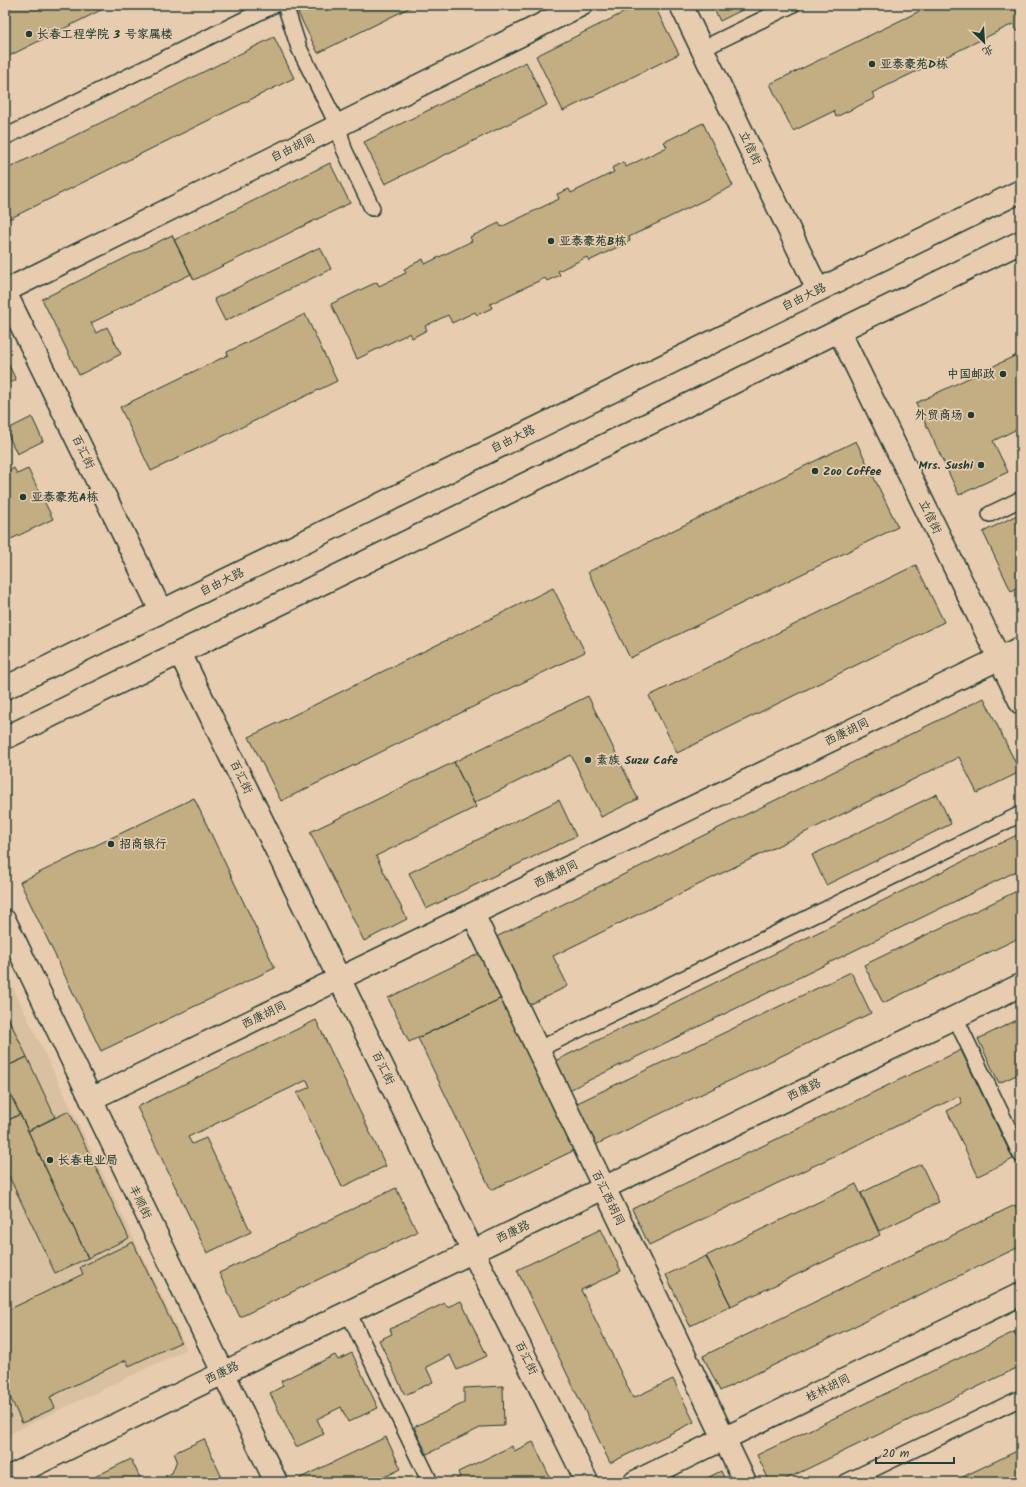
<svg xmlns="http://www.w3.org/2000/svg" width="1026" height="1487" viewBox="0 0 1026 1487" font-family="Kalam,'LXGW WenKai TC',sans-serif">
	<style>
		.built { fill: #d9c0a0 }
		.building { fill: #c3ad82; stroke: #1f3d34 }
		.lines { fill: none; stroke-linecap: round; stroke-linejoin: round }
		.service-casing { stroke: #1f3d34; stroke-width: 18 }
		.pedestrian-casing { stroke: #1f3d34; stroke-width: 25 }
		.minor-casing { stroke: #1f3d34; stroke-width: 25 }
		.tertiary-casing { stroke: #1f3d34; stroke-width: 25 }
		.primary-casing { stroke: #1f3d34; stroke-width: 25 }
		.service { stroke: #e8ccaf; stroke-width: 15 }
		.pedestrian { stroke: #e8ccaf; stroke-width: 22 }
		.minor { stroke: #e8ccaf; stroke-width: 22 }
		.tertiary { stroke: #e8ccaf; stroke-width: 22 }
		.primary { stroke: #e8ccaf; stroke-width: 22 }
		.poi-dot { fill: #1f3d34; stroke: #e8ccaf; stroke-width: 1.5 }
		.labels { text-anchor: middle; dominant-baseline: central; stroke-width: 3.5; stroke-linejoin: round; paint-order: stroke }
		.poi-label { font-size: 12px; font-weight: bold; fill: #1f3d34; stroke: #e8ccaf; text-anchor: start }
		.street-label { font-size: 12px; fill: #1f3d34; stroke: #e8ccaf }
	</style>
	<rect width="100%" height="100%" fill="#e8ccaf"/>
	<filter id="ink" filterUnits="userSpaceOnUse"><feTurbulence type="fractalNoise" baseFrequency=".025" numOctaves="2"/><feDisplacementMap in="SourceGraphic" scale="8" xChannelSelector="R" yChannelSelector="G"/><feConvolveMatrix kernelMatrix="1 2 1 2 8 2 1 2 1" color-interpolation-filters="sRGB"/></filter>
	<g filter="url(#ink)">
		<path class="built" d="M 5,971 L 187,1349 L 5,1436 Z"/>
		<path class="building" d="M 16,5 L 111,5 L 5,58 L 5,11 Z
			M 315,5 L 415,5 L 318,53 L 298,13 Z
			M 639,5 L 654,5 L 679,54 L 563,111 L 536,56 Z
			M 712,5 L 752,5 L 720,21 Z
			M 932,5 L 1021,5 L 1021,29 L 1017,31 L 1013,24 L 872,93 L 875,98 L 836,117 L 834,111 L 793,131 L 770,84 Z
			M 274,37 L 294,78 L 5,221 L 5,170 Z
			M 526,62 L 547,105 L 385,184 L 364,142 Z
			M 703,123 L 733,186 L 629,237 L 630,241 L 589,261 L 587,257 L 558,271 L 560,275 L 547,281 L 545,278 L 490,304 L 492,308 L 477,315 L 475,312 L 452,323 L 448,315 L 425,326 L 427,330 L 412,338 L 410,333 L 357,359 L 331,304 L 377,282 L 379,286 L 406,273 L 404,269 L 423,259 L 425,264 L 472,241 L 470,237 L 499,223 L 501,227 L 559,199 L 557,194 L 569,189 L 571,193 L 614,172 L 612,168 L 623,162 L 626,167 L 667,147 L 664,142 Z
			M 330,163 L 350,203 L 194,280 L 174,240 Z
			M 172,235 L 191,274 L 91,323 L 96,333 L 107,327 L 121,354 L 79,375 L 42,299 Z
			M 320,247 L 331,269 L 225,321 L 214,299 Z
			M 305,314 L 337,381 L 151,471 L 120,407 L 228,355 L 227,352 Z
			M 1021,353 L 1021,427 L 993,441 L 1008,472 L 959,495 L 916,403 Z
			M 5,357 L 16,380 L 5,386 Z
			M 32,417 L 43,441 L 17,454 L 6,430 Z
			M 856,441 L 898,527 L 630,658 L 588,572 Z
			M 14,468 L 17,474 L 28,469 L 53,519 L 5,542 L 5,473 Z
			M 1021,513 L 1021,587 L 1011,591 L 983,532 Z
			M 916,565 L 944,622 L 677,753 L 649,696 Z
			M 553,588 L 585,652 L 281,801 L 249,737 Z
			M 588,696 L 638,799 L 601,817 L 571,755 L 474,803 L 454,762 Z
			M 984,698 L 1020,772 L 977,793 L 959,757 L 553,956 L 568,986 L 529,1005 L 496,937 Z
			M 454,762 L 476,807 L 376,856 L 407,919 L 364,941 L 310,832 Z
			M 937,794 L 951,824 L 826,885 L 812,855 Z
			M 194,798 L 275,968 L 101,1051 L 20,882 Z
			M 559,800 L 576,836 L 426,909 L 409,873 Z
			M 1021,833 L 1021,869 L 569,1090 L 555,1061 Z
			M 1021,889 L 1021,937 L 883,1003 L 864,965 Z
			M 480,953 L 502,998 L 409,1042 L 388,998 Z
			M 851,972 L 871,1013 L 591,1147 L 571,1106 Z
			M 502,998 L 575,1150 L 491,1190 L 418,1038 Z
			M 5,1011 L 27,1057 L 5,1067 Z
			M 1021,1018 L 1021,1073 L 999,1083 L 978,1039 Z
			M 316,1020 L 386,1166 L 342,1187 L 297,1093 L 310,1087 L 307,1080 L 188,1137 L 192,1144 L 206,1138 L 251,1232 L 207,1253 L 137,1107 Z
			M 961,1050 L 1013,1159 L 978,1176 L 947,1111 L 962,1103 L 959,1096 L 649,1245 L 632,1209 Z
			M 27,1057 L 55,1117 L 28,1131 L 5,1083 L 5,1067 Z
			M 5,1083 L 20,1114 L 5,1122 Z
			M 69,1111 L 129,1238 L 88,1258 L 28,1131 Z
			M 20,1114 L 88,1258 L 55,1273 L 5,1168 L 5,1122 Z
			M 921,1164 L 939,1202 L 879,1231 L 861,1193 Z
			M 856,1184 L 880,1235 L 731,1306 L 706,1256 Z
			M 396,1188 L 417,1232 L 240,1317 L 219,1273 Z
			M 1015,1205 L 1021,1219 L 1021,1246 L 720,1391 L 703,1356 Z
			M 601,1229 L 621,1271 L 581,1290 L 633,1398 L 673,1379 L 694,1422 L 610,1463 L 517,1270 Z
			M 133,1242 L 181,1342 L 129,1366 L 126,1360 L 50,1397 L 55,1408 L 22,1423 L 5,1386 L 5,1303 L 8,1310 L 83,1274 L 80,1267 Z
			M 706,1256 L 731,1306 L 690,1326 L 666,1275 Z
			M 461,1301 L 487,1356 L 457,1370 L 450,1355 L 426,1367 L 433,1382 L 405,1395 L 379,1340 L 392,1334 L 390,1329 L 445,1303 L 447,1307 Z
			M 1021,1328 L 1021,1347 L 1014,1332 Z
			M 1014,1332 L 1021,1347 L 1021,1366 L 780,1482 L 770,1482 L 757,1455 Z
			M 352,1353 L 378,1408 L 348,1422 L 341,1407 L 317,1419 L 324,1434 L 296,1447 L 270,1393 L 283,1386 L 281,1381 L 335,1355 L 338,1360 Z
			M 503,1386 L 504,1426 L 482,1427 L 427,1454 L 414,1427 L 464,1403 L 464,1388 Z
			M 386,1437 L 401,1469 L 374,1482 L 302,1482 L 300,1478 Z
			M 204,1439 L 224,1482 L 168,1482 L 165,1476 L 172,1473 L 177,1460 L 174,1453 Z
			M 533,1442 L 552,1482 L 450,1482 L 460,1477 L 458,1472 L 512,1446 L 514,1451 Z
			M 1021,1449 L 1021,1482 L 952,1482 Z
			M 131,1459 L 142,1482 L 84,1482 Z
			M 721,1471 L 726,1482 L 699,1482 Z"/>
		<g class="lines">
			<g class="service-casing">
				<path id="service" d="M 285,5 L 299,48 L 338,126 L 344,149 L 372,208
					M 702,49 L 792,5
					M 5,137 L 274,5
					M 990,514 L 1021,499
					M 955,1017 L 1021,1155
					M 537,1050 L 1021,814
					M 348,1312 L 430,1482
					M 846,1482 L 1021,1398"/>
			</g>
			<g class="pedestrian-casing">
				<path id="pedestrian" d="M 635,1482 L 1021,1294"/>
			</g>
			<g class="minor-casing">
				<path id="minor" d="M 681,5 L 818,290
					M 5,291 L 581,5
					M 5,292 L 161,611
					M 473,914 L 745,1482
					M 91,1099 L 1021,648"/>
			</g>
			<g class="tertiary-casing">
				<path id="tertiary" d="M 839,331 L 1021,703
					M 180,653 L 473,1252 L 587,1482
					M 5,921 L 276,1482
					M 5,1479 L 1021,985"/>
			</g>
			<g class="primary-casing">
				<path id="primary" d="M 5,688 L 1021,191
					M 5,738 L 1021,242"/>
			</g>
			<use href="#service" class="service"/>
			<use href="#pedestrian" class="pedestrian"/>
			<use href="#minor" class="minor"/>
			<use href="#tertiary" class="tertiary"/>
			<use href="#primary" class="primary"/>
		</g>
	</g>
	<g class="poi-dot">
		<circle cx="29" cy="34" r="4"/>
		<circle cx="872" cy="64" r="4"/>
		<circle cx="551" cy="241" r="4"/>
		<circle cx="1003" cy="374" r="4"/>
		<circle cx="971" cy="415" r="4"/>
		<circle cx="981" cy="465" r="4"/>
		<circle cx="815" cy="471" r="4"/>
		<circle cx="23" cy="497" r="4"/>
		<circle cx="588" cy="760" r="4"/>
		<circle cx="111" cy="844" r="4"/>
		<circle cx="50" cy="1160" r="4"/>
	</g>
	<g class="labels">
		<g class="poi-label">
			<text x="37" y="34">长春工程学院 3 号家属楼</text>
			<text x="880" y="64">亚泰豪苑D栋</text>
			<text x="559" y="241">亚泰豪苑B栋</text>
			<text x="995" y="374" text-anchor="end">中国邮政</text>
			<text x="963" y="415" text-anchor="end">外贸商场</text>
			<text x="973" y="465" text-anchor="end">Mrs. Sushi</text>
			<text x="823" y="471">Zoo Coffee</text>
			<text x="31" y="497">亚泰豪苑A栋</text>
			<text x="596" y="760">素族 Suzu Cafe</text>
			<text x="119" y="844">招商银行</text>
			<text x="58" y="1160">长春电业局</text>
		</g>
		<g class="street-label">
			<text transform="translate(293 148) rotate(-26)">自由胡同</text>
			<text transform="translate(750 148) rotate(64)">立信街</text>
			<text transform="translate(804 297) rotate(-26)">自由大路</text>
			<text transform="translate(513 439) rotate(-26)">自由大路</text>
			<text transform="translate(83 452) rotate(64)">百汇街</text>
			<text transform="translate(930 517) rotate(64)">立信街</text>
			<text transform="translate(222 582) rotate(-26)">自由大路</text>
			<text transform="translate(847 732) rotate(-26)">西康胡同</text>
			<text transform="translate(241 777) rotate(64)">百汇街</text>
			<text transform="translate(556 874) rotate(-26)">西康胡同</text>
			<text transform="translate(264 1015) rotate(-26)">西康胡同</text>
			<text transform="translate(383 1068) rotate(64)">百汇街</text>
			<text transform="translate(804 1090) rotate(-26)">西康路</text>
			<text transform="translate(608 1198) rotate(64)">百汇西胡同</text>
			<text transform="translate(140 1202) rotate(64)">丰顺街</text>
			<text transform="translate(513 1232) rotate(-26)">西康路</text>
			<text transform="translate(526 1358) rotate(64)">百汇街</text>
			<text transform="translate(222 1373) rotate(-26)">西康路</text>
			<text transform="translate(828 1388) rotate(-26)">桂林胡同</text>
		</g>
	</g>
	<rect width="1026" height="1487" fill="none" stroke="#e8ccaf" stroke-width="20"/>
	<rect x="10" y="10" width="1006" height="1467" fill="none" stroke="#1f3d34" stroke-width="1.5" filter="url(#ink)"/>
	<g transform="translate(984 42) rotate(155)" stroke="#e8ccaf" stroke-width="3" paint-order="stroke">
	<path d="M0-3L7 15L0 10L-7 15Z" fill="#1f3d34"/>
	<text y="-6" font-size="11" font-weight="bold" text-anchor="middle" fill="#1f3d34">北</text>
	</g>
	<path d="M876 1457v6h78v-6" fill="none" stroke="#1f3d34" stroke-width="2"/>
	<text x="882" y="1457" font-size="12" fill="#1f3d34" stroke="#e8ccaf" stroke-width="3" paint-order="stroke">20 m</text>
</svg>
